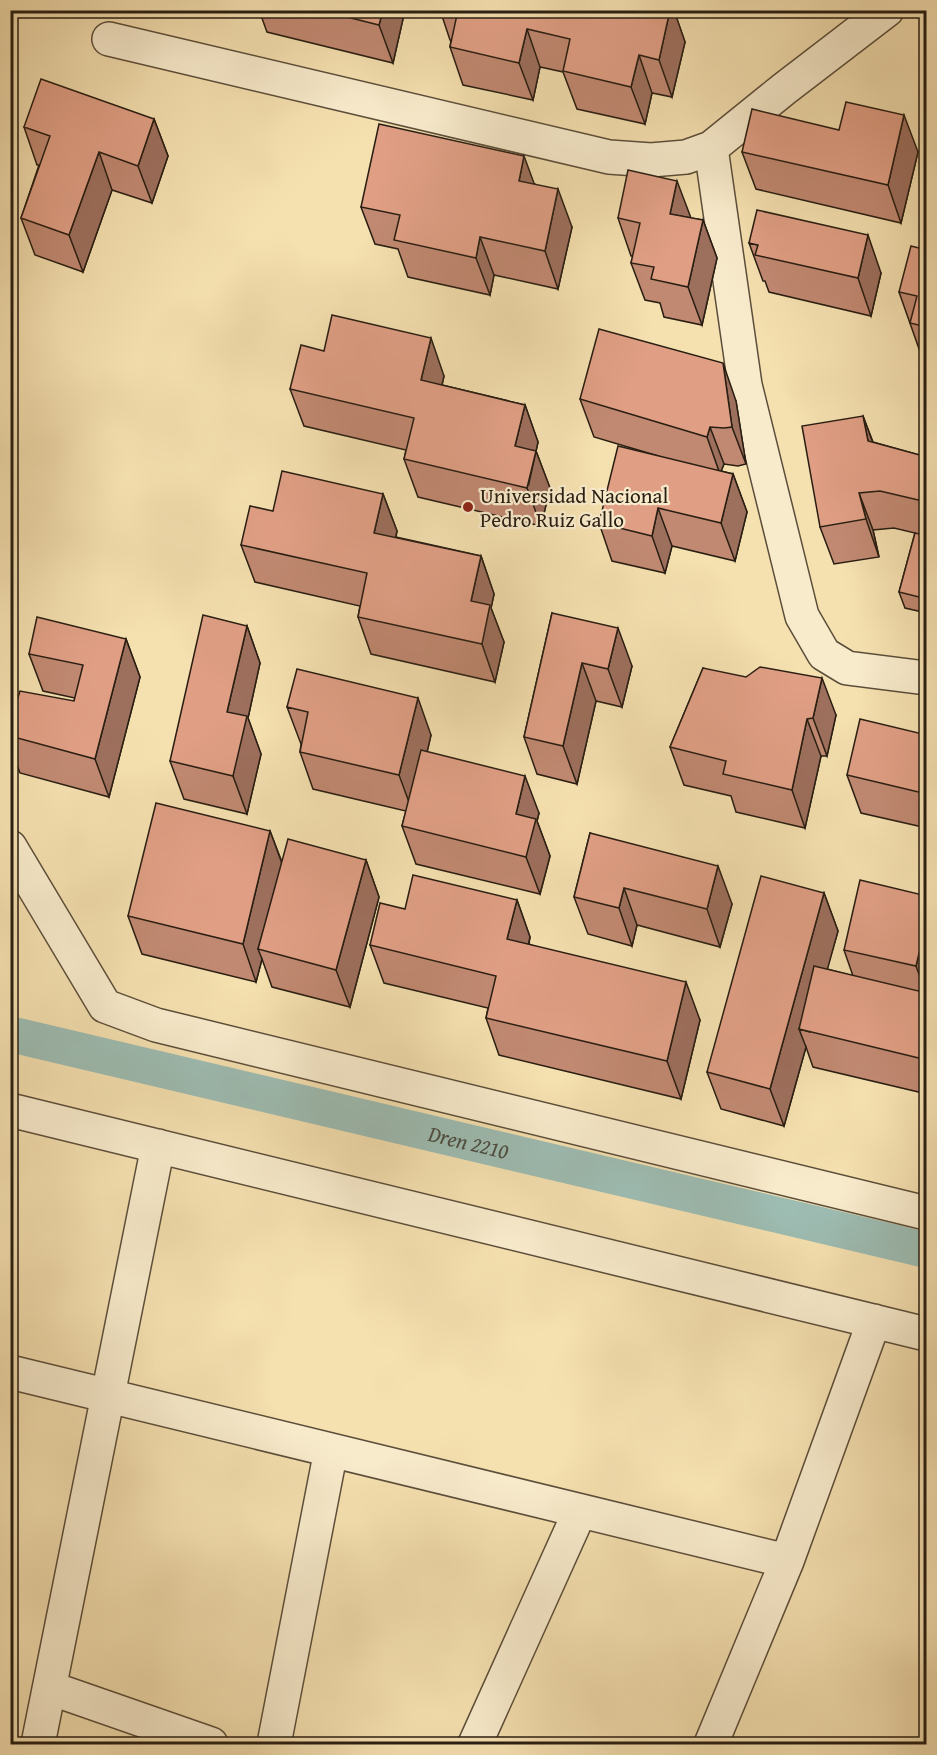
<svg xmlns="http://www.w3.org/2000/svg" width="937" height="1755" viewBox="0 0 937 1755" font-family="'Gentium Book Plus',serif">
	<style>
		.lines { fill: none; stroke-linecap: round; stroke-linejoin: round }
		.canal { stroke: #9dbcb2; stroke-width: 36 }
		.street-casing { stroke: #5c4e3a; stroke-width: 36 }
		.street { stroke: #f8ebcc; stroke-width: 33 }
		.wall { fill: #c18972; stroke: #291e12; stroke-width: 1.5 }
		.shaded-wall { fill: #9d6f5d; stroke: #291e12; stroke-width: 1.5 }
		.building { fill: #e09f85; stroke: #291e12; stroke-width: 1.5 }
		.poi-dot { fill: #8f2418; stroke: #f8ebcc; stroke-width: 2 }
		.labels { text-anchor: middle; dominant-baseline: central; stroke-width: 4.5; stroke-linejoin: round; paint-order: stroke }
		.poi-label { font-size: 21px; fill: #291e12; stroke: #f8ebcc; text-anchor: start }
		.water-label { font-size: 22px; font-style: italic; fill: #4c4d42; stroke: #f8ebcc }
	</style>
	<rect width="100%" height="100%" fill="#f5e0b0"/>
	<filter id="stains"><feTurbulence type="fractalNoise" baseFrequency=".00333" numOctaves="4"/><feColorMatrix values="0 0 0 0 .2 0 0 0 0 .09 0 0 0 0 .02 0 0 0 .5 -.17"/></filter>
	<radialGradient id="worn" r=".72"><stop offset=".6" stop-color="#630" stop-opacity="0"/><stop offset="1" stop-color="#630" stop-opacity=".3"/></radialGradient>
	<g class="lines">
		<path class="canal" id="s1" d="M 10,1034 L 926,1250"/>
		<g class="street-casing">
			<path id="street" d="M 887,10 L 784,89 L 711,148 L 745,385 L 802,616 L 824,654 L 847,668 L 918,677 L 926,676
				M 109,39 L 609,157 L 651,160 L 686,157 L 711,148
				M 10,847 L 105,1006 L 156,1025 L 926,1213
				M 10,1110 L 926,1334
				M 10,1372 L 787,1561
				M 50,1688 L 211,1744
				M 38,1744 L 158,1146
				M 274,1744 L 331,1450
				M 475,1744 L 580,1511
				M 711,1744 L 787,1561 L 874,1321"/>
		</g>
		<use href="#street" class="street"/>
	</g>
	<path class="wall" d="M 259,10 L 405,10 L 393,63 L 267,32 Z
		M 440,10 L 692,10 L 691,15 L 674,11 L 685,42 L 672,97 L 652,93 L 645,124 L 577,109 L 563,72 L 540,67 L 533,100 L 463,85 L 450,47 L 451,40 L 450,40 Z
		M 154,119 L 168,156 L 152,203 L 112,190 L 83,272 L 35,255 L 21,218 L 39,165 L 37,165 L 24,127 Z
		M 742,152 L 918,152 L 901,223 L 756,189 Z
		M 535,184 L 572,227 L 558,289 L 494,275 L 490,295 L 408,277 L 398,249 L 375,244 L 361,207 Z
		M 618,218 L 691,218 L 703,220 L 717,258 L 702,325 L 664,317 L 660,303 L 645,300 L 631,263 L 633,256 L 631,256 Z
		M 749,243 L 881,273 L 871,316 L 769,292 L 765,281 L 763,281 Z
		M 927,250 L 927,361 L 923,360 L 899,292 Z
		M 324,351 L 444,376 L 442,385 L 525,405 L 538,442 L 536,451 L 550,488 L 541,526 L 418,497 L 404,459 L 406,450 L 304,426 L 290,389 Z
		M 580,399 L 736,401 L 746,464 L 738,466 L 724,464 L 721,471 L 733,474 L 747,512 L 735,561 L 672,546 L 665,573 L 612,561 L 599,523 L 658,456 L 594,437 Z
		M 863,416 L 873,442 L 927,457 L 927,613 L 905,608 L 899,592 L 915,533 L 894,528 L 873,530 L 879,557 L 834,564 L 820,527 Z
		M 383,494 L 397,531 L 396,537 L 481,556 L 494,594 L 491,608 L 504,642 L 495,682 L 371,654 L 358,617 L 360,606 L 255,582 L 241,545 L 273,511 Z
		M 552,613 L 632,666 L 622,707 L 596,701 L 577,784 L 537,774 L 524,737 Z
		M 247,626 L 260,663 L 248,718 L 261,754 L 247,814 L 184,799 L 170,761 Z
		M 126,639 L 140,677 L 109,797 L 20,773 L 10,746 L 10,722 L 74,701 L 75,698 L 43,691 L 29,654 Z
		M 703,668 L 836,715 L 827,756 L 821,756 L 805,828 L 736,812 L 731,796 L 684,785 L 670,747 Z
		M 287,707 L 431,735 L 427,752 L 539,813 L 537,821 L 550,856 L 540,894 L 416,864 L 402,826 L 406,811 L 313,789 L 300,752 L 301,744 Z
		M 927,735 L 927,828 L 861,813 L 847,775 Z
		M 270,831 L 282,862 L 366,860 L 379,897 L 350,1007 L 272,987 L 262,959 L 256,982 L 142,954 L 128,916 Z
		M 590,833 L 732,904 L 720,947 L 637,925 L 632,946 L 588,934 L 574,897 Z
		M 824,893 L 838,931 L 827,969 L 853,976 L 844,950 L 927,896 L 927,1094 L 813,1067 L 806,1047 L 784,1126 L 721,1109 L 707,1072 Z
		M 517,900 L 530,937 L 529,944 L 700,1020 L 681,1099 L 499,1055 L 486,1018 L 488,1008 L 384,983 L 370,945 L 405,909 Z"/>
	<path class="shaded-wall" d="M 383,10 L 405,10 L 393,63 L 379,25 Z
		M 670,10 L 674,10 L 685,42 L 672,97 L 659,60 Z
		M 527,29 L 540,67 L 533,100 L 519,63 Z
		M 639,55 L 652,93 L 645,124 L 631,87 Z
		M 904,115 L 918,152 L 901,223 L 888,185 Z
		M 154,119 L 168,156 L 152,203 L 138,166 Z
		M 99,152 L 112,190 L 83,272 L 69,235 Z
		M 524,156 L 538,194 L 519,181 Z
		M 677,181 L 691,218 L 670,214 Z
		M 558,189 L 572,227 L 558,289 L 545,251 Z
		M 703,220 L 717,258 L 702,325 L 688,287 Z
		M 868,235 L 881,273 L 871,316 L 858,278 Z
		M 480,237 L 494,275 L 490,295 L 476,258 Z
		M 431,338 L 444,376 L 434,418 L 421,380 Z
		M 723,363 L 736,401 L 746,464 L 732,427 Z
		M 525,405 L 538,442 L 529,483 L 515,446 Z
		M 863,416 L 877,454 L 868,441 Z
		M 710,427 L 724,464 L 720,474 L 707,437 Z
		M 536,451 L 550,488 L 541,526 L 527,488 Z
		M 733,474 L 747,512 L 735,561 L 721,523 Z
		M 859,493 L 873,530 L 879,557 L 866,519 Z
		M 383,494 L 397,531 L 388,570 L 374,533 Z
		M 658,508 L 672,546 L 665,573 L 652,536 Z
		M 481,556 L 494,594 L 491,608 L 504,642 L 495,682 L 482,644 L 471,601 Z
		M 247,626 L 260,663 L 248,718 L 261,754 L 247,814 L 233,776 L 227,712 Z
		M 618,628 L 632,666 L 622,707 L 608,669 Z
		M 126,639 L 140,677 L 109,797 L 95,759 Z
		M 582,663 L 596,701 L 577,784 L 563,746 Z
		M 822,678 L 836,715 L 827,756 L 813,718 Z
		M 418,698 L 431,735 L 413,813 L 399,775 Z
		M 807,719 L 821,756 L 805,828 L 792,790 Z
		M 525,776 L 539,813 L 537,821 L 550,856 L 540,894 L 526,857 L 516,814 Z
		M 270,831 L 284,869 L 258,949 L 262,959 L 256,982 L 243,944 Z
		M 366,860 L 379,897 L 350,1007 L 336,970 Z
		M 718,866 L 732,904 L 720,947 L 707,909 Z
		M 624,888 L 637,925 L 632,946 L 619,908 Z
		M 824,893 L 838,931 L 810,1032 L 799,1029 L 806,1047 L 784,1126 L 770,1089 Z
		M 517,900 L 530,937 L 521,977 L 507,939 Z
		M 927,920 L 927,997 L 916,966 Z
		M 686,982 L 700,1020 L 681,1099 L 667,1061 Z"/>
	<path class="building" d="M 319,10 L 383,10 L 379,25 Z
		M 458,10 L 670,10 L 659,60 L 639,55 L 631,87 L 563,71 L 570,39 L 527,29 L 519,63 L 450,47 Z
		M 41,79 L 154,119 L 138,166 L 99,152 L 69,235 L 21,218 L 50,136 L 24,127 Z
		M 846,102 L 904,115 L 888,185 L 742,152 L 752,109 L 839,130 Z
		M 379,124 L 524,156 L 519,181 L 558,189 L 545,251 L 480,237 L 476,258 L 394,240 L 400,215 L 361,207 Z
		M 628,170 L 677,181 L 670,214 L 703,220 L 688,287 L 651,279 L 654,267 L 631,263 L 640,223 L 618,218 Z
		M 757,210 L 868,235 L 858,278 L 755,255 L 758,245 L 749,243 Z
		M 911,246 L 927,250 L 927,327 L 910,323 L 917,296 L 899,292 Z
		M 332,315 L 431,338 L 421,380 L 525,405 L 515,446 L 536,451 L 527,488 L 404,459 L 414,418 L 290,389 L 301,345 L 324,351 Z
		M 599,329 L 723,363 L 732,427 L 724,428 L 710,427 L 707,437 L 580,399 Z
		M 863,416 L 868,441 L 927,457 L 927,502 L 880,491 L 859,493 L 866,519 L 820,527 L 802,426 Z
		M 618,446 L 733,474 L 721,523 L 658,508 L 652,536 L 599,523 Z
		M 282,471 L 383,494 L 374,533 L 481,556 L 471,601 L 490,605 L 482,644 L 358,617 L 367,573 L 241,545 L 250,506 L 273,511 Z
		M 915,533 L 927,536 L 927,599 L 899,592 Z
		M 552,613 L 618,628 L 608,669 L 582,663 L 563,746 L 524,737 Z
		M 203,615 L 247,626 L 227,712 L 247,716 L 233,776 L 170,761 Z
		M 37,617 L 126,639 L 95,759 L 10,736 L 10,722 L 20,691 L 74,701 L 83,665 L 29,654 Z
		M 760,667 L 822,678 L 813,718 L 807,719 L 792,790 L 723,774 L 726,761 L 670,747 L 703,668 L 746,677 Z
		M 297,669 L 418,698 L 399,775 L 300,752 L 308,712 L 287,707 Z
		M 860,719 L 927,735 L 927,794 L 847,775 Z
		M 421,750 L 525,776 L 516,814 L 536,819 L 526,857 L 402,826 Z
		M 156,803 L 270,831 L 243,944 L 128,916 Z
		M 590,833 L 718,866 L 707,909 L 624,888 L 619,908 L 574,897 Z
		M 288,839 L 366,860 L 336,970 L 258,949 Z
		M 413,875 L 517,900 L 507,939 L 686,982 L 667,1061 L 486,1018 L 496,976 L 370,945 L 380,903 L 405,909 Z
		M 761,876 L 824,893 L 770,1089 L 707,1072 Z
		M 860,880 L 927,896 L 927,920 L 916,966 L 844,950 Z
		M 814,966 L 927,993 L 927,1060 L 799,1029 Z"/>
	<circle class="poi-dot" cx="468" cy="507" r="6"/>
	<g class="labels">
		<g class="poi-label">
			<text x="480" y="495">Universidad Nacional<tspan x="480" dy="24">Pedro Ruiz Gallo</tspan></text>
		</g>
		<g class="water-label">
			<text stroke="none"><textPath href="#s1" startOffset="471">Dren 2210</textPath></text>
		</g>
	</g>
	<rect width="937" height="1755" fill="none" stroke="#f5e0b0" stroke-width="36"/>
	<rect x="12" y="12" width="913" height="1731" fill="none" stroke="#291e12" stroke-width="3"/>
	<rect x="18" y="18" width="901" height="1719" fill="none" stroke="#291e12" stroke-width="1.5"/>
	<rect width="100%" height="100%" filter="url(#stains)"/>
	<rect width="100%" height="100%" fill="url(#worn)"/>
</svg>
